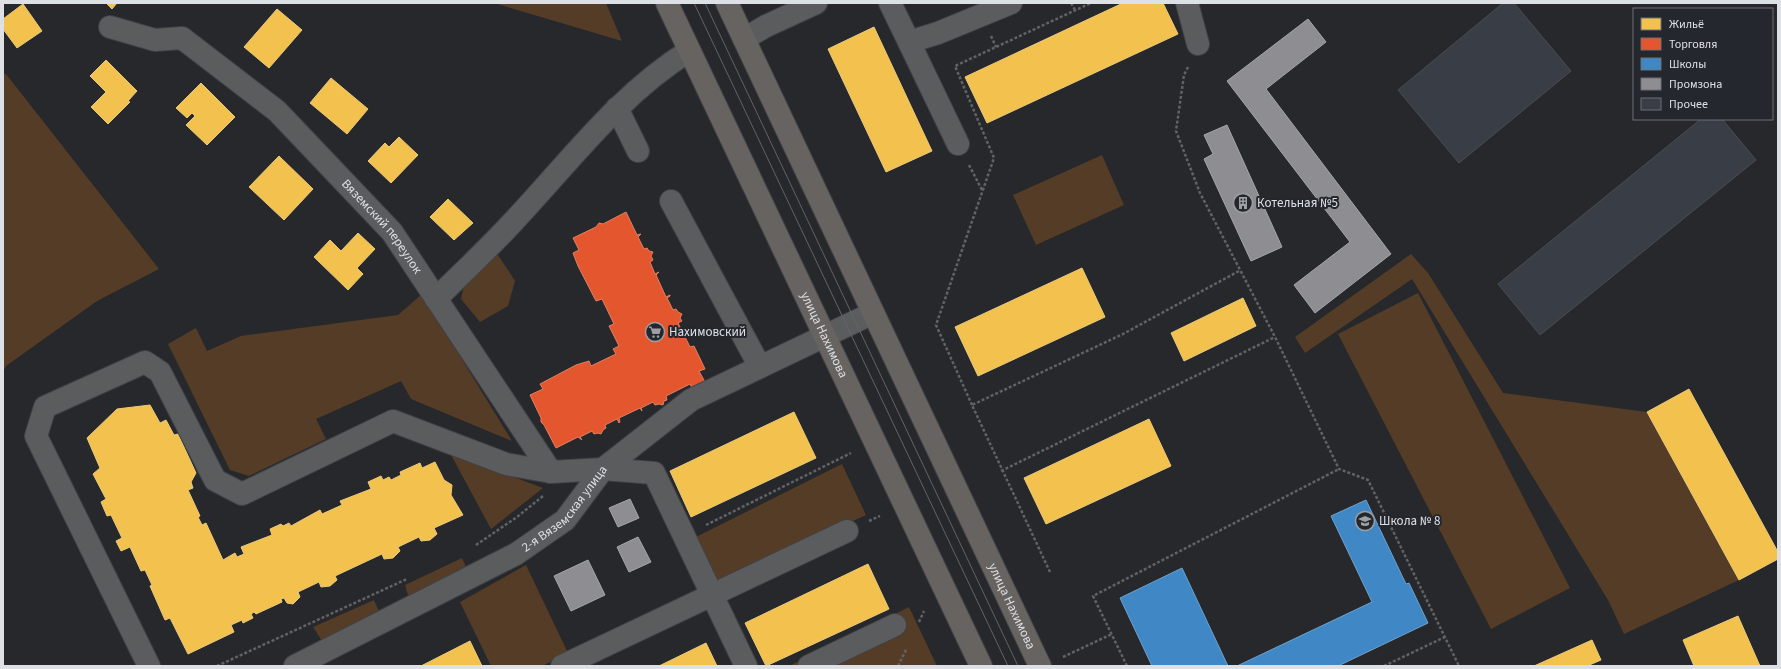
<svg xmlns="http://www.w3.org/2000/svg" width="1781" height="669" viewBox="0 0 1781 669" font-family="'Source Sans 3',sans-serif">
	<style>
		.green { fill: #553c27 }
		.homes { fill: #f2c14e; stroke: #ecca7b }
		.shops { fill: #e4572e; stroke: #e28065 }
		.schools { fill: #3f88c5; stroke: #6ea2ce }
		.industry { fill: #8d8d92; stroke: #a5a6ab }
		.building { fill: #393d45; stroke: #4b4d4f }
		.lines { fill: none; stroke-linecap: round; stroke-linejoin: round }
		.minor-casing { stroke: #414246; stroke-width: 24 }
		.major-casing { stroke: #414246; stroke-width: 24 }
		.path { stroke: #616264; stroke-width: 2.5; stroke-dasharray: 3 2; stroke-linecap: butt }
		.minor { stroke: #5a5c5e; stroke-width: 22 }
		.major { stroke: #676360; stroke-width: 22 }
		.tram { stroke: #626466; stroke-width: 1 }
		.labels { text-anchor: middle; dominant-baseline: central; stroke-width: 4; stroke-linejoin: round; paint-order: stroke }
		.poi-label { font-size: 13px; fill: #dde0e4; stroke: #24272d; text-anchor: start }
		.street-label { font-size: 13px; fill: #dde0e4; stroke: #24272d }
	</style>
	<rect width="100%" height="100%" fill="#26282b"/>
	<path class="green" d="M 494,3 L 606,3 L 622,41 Z
		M 3,74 L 6,74 L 159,269 L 97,301 L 6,366 L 3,372 Z
		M 1102,155 L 1124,205 L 1036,245 L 1013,195 Z
		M 496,252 L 515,281 L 508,306 L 480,322 L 461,299 L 465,281 Z
		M 1411,254 L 1428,273 L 1503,393 L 1647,412 L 1739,580 L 1624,634 L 1608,600 L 1412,279 L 1305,353 L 1295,337 Z
		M 1418,293 L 1570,588 L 1491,629 L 1338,334 Z
		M 422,294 L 512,441 L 411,399 L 401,381 L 316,419 L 326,439 L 249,476 L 230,470 L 168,344 L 196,328 L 207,351 L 241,336 L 398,315 Z
		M 450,453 L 543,488 L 491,529 Z
		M 842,464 L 866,515 L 715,585 L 692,539 Z
		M 462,558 L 468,571 L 410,602 L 405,585 Z
		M 526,565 L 568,653 L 542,666 L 491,666 L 460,602 Z
		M 374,600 L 380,614 L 322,641 L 313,627 Z
		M 909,607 L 937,666 L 789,666 Z"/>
	<path class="homes" d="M 106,3 L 117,3 L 112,9 Z
		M 1123,3 L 1163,3 L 1178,34 L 987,123 L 965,77 Z
		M 23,4 L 42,31 L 17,48 L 3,29 L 3,19 Z
		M 277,9 L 302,30 L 269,68 L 244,47 Z
		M 874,27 L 932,151 L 886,172 L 828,49 Z
		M 106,60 L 137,91 L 128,101 L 130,102 L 108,124 L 91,107 L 106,92 L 90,76 Z
		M 331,78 L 368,109 L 347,134 L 310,103 Z
		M 201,83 L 235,117 L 207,145 L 186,125 L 195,116 L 192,113 L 187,118 L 176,108 Z
		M 399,137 L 418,155 L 391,183 L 368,161 L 385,143 L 389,147 Z
		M 279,156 L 313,189 L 284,220 L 249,187 Z
		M 448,199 L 473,223 L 454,240 L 430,217 Z
		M 358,233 L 375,249 L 357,268 L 363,274 L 348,290 L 314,257 L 330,240 L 341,251 Z
		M 1082,268 L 1105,317 L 978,376 L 955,327 Z
		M 1243,298 L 1256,326 L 1184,361 L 1171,333 Z
		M 1689,389 L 1778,552 L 1778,559 L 1739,580 L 1647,412 Z
		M 150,405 L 160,423 L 166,420 L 174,435 L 178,434 L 196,473 L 191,482 L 193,488 L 188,490 L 200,516 L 198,517 L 202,525 L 206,523 L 223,560 L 235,553 L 237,557 L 244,554 L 241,547 L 272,535 L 270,529 L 281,524 L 283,526 L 289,523 L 291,526 L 320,510 L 322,514 L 342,505 L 340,501 L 371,489 L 368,482 L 381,476 L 383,480 L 389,477 L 391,480 L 401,475 L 400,472 L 420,463 L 422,468 L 435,462 L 444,480 L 452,485 L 451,495 L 463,515 L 434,528 L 437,534 L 430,540 L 421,541 L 419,537 L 398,547 L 400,551 L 393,558 L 384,559 L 382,554 L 335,576 L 337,580 L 330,586 L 321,587 L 319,582 L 298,592 L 300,597 L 293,604 L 287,603 L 284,598 L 281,599 L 282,602 L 256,614 L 254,612 L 251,614 L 253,618 L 243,623 L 242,620 L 231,625 L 234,632 L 188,654 L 170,618 L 165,620 L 150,586 L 152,585 L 145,570 L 141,571 L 130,547 L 121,551 L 116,541 L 122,538 L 111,515 L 107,516 L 101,502 L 106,499 L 93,474 L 100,468 L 87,438 L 117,409 Z
		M 794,412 L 816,458 L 691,517 L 670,471 Z
		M 1149,419 L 1171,466 L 1046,524 L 1024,478 Z
		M 868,564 L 889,609 L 766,666 L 745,623 Z
		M 1738,616 L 1760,666 L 1694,666 L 1683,640 Z
		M 1592,640 L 1601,660 L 1587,666 L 1534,666 Z
		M 470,641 L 482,666 L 421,666 Z
		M 706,643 L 717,666 L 659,666 Z"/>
	<path class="shops" d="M 626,212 L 637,235 L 641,234 L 638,237 L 644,249 L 647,248 L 649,251 L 653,252 L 651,256 L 653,260 L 650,262 L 655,274 L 659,272 L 656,275 L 666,297 L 670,295 L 670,296 L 667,298 L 673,310 L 676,309 L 678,312 L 682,314 L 680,318 L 682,321 L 678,323 L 690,347 L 694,346 L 705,369 L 699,371 L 705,382 L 692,388 L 690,384 L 666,396 L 667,400 L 664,401 L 663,405 L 659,404 L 655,405 L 653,402 L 641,408 L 642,411 L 640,408 L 619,418 L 620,422 L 619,423 L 617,419 L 605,425 L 606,428 L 603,430 L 601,434 L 598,433 L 594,434 L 592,431 L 580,437 L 582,440 L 578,437 L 556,448 L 544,425 L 541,422 L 541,418 L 530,395 L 543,389 L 540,384 L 576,365 L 589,361 L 591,366 L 616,354 L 613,349 L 619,346 L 609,326 L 614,324 L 602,299 L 596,301 L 578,266 L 573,253 L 579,250 L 573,238 L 596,227 L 599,223 L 603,224 Z"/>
	<path class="schools" d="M 1366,500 L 1406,584 L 1409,583 L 1428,623 L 1338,666 L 1237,666 L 1372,602 L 1331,516 Z
		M 1182,568 L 1228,666 L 1152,666 L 1120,598 Z"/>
	<path class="industry" d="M 1308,19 L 1326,42 L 1266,89 L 1391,254 L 1315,313 L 1294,285 L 1350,242 L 1227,81 Z
		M 1227,125 L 1282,247 L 1251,261 L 1204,159 L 1213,154 L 1204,135 Z
		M 630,499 L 639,518 L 618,527 L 609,508 Z
		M 638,537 L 651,562 L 629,572 L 617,547 Z
		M 588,560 L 605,595 L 571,611 L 554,576 Z"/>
	<path class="building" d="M 1503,3 L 1514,3 L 1571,71 L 1459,163 L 1398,90 Z
		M 1701,119 L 1722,119 L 1756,160 L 1540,335 L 1498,284 Z"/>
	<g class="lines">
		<g class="minor-casing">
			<g id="minor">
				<path d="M 890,3 L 909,42"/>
				<path d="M 1187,3 L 1198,44"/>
				<path id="s1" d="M 110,27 L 155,40 L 182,38 L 277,111 L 392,232 L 551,472 L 603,469 L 654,473 L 746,666"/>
				<path d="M 744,39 L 766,26 L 816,3"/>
				<path d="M 617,108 L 638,151"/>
				<path d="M 958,144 L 909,42 L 938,33 L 1011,3"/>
				<path d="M 671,201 L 760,367"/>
				<path d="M 436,299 C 461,274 487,250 511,224 C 568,164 618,95 689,51"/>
				<path d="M 149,666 L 36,436 L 45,407 L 145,362 L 160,372 L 215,480 L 242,494 L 393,421 L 506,464 L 551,472"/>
				<path id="s2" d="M 295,666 L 516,554 L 565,520 L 603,469 L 691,400 L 873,313"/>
				<path d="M 562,666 L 847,531"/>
				<path d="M 809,666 L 895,625"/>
			</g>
		</g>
		<g class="major-casing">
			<g id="major">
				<path id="s3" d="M 667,3 L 981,666"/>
				<path id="s4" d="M 727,3 L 1040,666"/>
			</g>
		</g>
		<path class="path" d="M 1071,3 L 1075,10
			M 991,36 L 996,47
			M 1188,67 L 1184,75 L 1176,131 L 1200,193 L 1275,337 L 1339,469 L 1368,480 L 1459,666
			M 969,165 L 982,190
			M 972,405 L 936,325 L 994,158 L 955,66 L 1091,3
			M 1001,471 L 1275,337
			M 869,521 L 880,516
			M 706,525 L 851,453
			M 476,545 L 517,517 L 543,496
			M 1050,572 L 972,405 L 1123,334 L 1239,271
			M 919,622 L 924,611
			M 1063,657 L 1112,634
			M 217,666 L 407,579
			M 898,666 L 907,648
			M 1127,666 L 1093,596 L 1339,469
			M 1384,666 L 1445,637"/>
		<use href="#minor" class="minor"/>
		<use href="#major" class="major"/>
		<path class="tram" d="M 694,3 L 1008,666
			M 705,3 L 1018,666"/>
	</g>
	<defs>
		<g id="building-ring" transform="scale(1)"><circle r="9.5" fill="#24272d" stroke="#9da0a3" stroke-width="1.5"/><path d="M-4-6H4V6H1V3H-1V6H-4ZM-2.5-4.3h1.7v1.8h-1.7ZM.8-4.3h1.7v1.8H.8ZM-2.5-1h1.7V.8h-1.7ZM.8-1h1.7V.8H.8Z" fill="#9da0a3"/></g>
		<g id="supermarket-ring" transform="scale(1)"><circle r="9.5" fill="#24272d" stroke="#9da0a3" stroke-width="1.5"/><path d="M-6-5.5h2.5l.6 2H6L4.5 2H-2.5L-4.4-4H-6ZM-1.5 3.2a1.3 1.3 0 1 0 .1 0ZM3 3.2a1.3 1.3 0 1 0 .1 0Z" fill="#9da0a3"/></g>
		<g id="school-ring" transform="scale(1)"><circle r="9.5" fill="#24272d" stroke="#9da0a3" stroke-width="1.5"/><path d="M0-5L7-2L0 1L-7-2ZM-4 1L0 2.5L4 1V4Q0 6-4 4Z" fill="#9da0a3"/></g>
	</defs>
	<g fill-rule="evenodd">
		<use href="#building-ring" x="1243" y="203"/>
		<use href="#supermarket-ring" x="655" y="332"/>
		<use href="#school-ring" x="1365" y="521"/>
	</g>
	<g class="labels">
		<g class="poi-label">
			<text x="1257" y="203">Котельная №5</text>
			<text x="669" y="332">Нахимовский</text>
			<text x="1379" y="521">Школа № 8</text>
		</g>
		<g class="street-label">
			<text stroke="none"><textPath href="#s1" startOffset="350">Вяземский переулок</textPath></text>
			<text stroke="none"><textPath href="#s3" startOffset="367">улица Нахимова</textPath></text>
			<text stroke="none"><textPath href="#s2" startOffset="315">2-я Вяземская улица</textPath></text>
			<text stroke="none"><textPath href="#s4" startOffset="667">улица Нахимова</textPath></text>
		</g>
	</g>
	<rect width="1781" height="669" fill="none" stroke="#dde0e4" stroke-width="8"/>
	<rect x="1633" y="8" width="140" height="112" fill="#24272d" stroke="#6e7176"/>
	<rect x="1641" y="18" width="20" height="12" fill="#f2c14e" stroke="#6e7176"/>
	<text x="1669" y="28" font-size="12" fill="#dde0e4">Жильё</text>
	<rect x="1641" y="38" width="20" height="12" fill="#e4572e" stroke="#6e7176"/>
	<text x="1669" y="48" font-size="12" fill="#dde0e4">Торговля</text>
	<rect x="1641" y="58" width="20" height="12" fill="#3f88c5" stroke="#6e7176"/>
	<text x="1669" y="68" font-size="12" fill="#dde0e4">Школы</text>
	<rect x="1641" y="78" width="20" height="12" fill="#8d8d92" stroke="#6e7176"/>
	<text x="1669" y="88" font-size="12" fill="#dde0e4">Промзона</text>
	<rect x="1641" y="98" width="20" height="12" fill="#393d45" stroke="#6e7176"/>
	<text x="1669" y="108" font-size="12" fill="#dde0e4">Прочее</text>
</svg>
